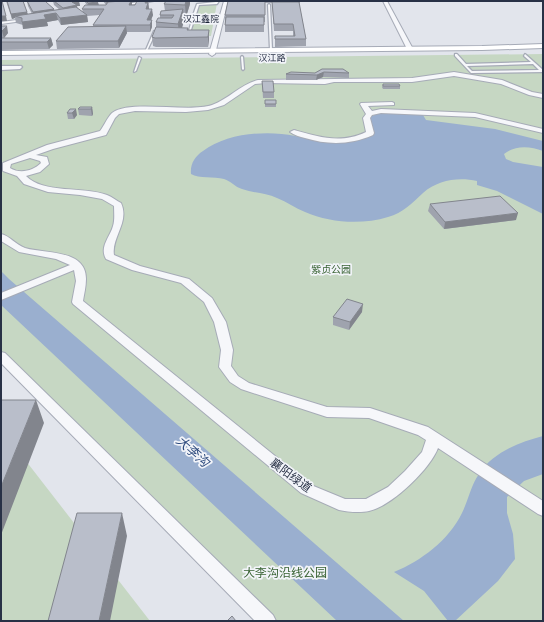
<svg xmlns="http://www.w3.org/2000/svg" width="544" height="622" viewBox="0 0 544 622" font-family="Lato,'Noto Sans SC',sans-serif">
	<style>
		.green { fill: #c6d7c3 }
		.water { fill: #9aafcf }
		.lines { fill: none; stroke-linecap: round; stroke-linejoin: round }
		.lane-casing { stroke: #a6abb7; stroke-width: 2.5 }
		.street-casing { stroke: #a6abb7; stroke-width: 2 }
		.secondary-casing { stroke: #a6abb7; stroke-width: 2 }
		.lane { fill: #f6f7fa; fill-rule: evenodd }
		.street { fill: #f6f7fa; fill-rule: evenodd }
		.secondary { fill: #fff; fill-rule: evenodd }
		.wall { fill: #9fa3ae; fill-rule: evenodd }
		.shaded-wall { fill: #82858d }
		.building { fill: #b9beca; stroke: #82858d }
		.labels { text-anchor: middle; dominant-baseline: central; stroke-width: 3.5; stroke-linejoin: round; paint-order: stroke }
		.far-neighbourhood-label { font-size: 9px; fill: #1a2237; stroke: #f2f4f9 }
		.far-street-label { font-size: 9px; fill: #283146; stroke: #f2f4f9 }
		.park-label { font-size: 10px; fill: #396334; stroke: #f2f4f9 }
		.near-street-label { font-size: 12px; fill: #283146; stroke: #f2f4f9 }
		.near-park-label { font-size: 12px; fill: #396334; stroke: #f2f4f9 }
		.near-water-label { font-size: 13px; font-style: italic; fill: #2e4b7e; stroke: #f2f4f9 }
	</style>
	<rect width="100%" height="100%" fill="#e2e5ec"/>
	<path class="green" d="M 217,3 L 211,36 L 188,36 L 198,4 Z
		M 543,54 L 543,621 L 267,621 L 1,356 L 1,60 Z
		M 26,461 L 150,621 L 1,621 L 1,479 Z"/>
	<path class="water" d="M 380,113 L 423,115 L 426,120 L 495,129 L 543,141 L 543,151 C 530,146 515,145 504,154 L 506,159 L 513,162 L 543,167 L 543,214 L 497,191 L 477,185 L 477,181 C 458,177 438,180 423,193 C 412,203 403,213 388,217 C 362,225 330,223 305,212 C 295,208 287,202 277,198 C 266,193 253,193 242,189 C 235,187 231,181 224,179 C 214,176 199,179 191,174 C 190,164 195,156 203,151 C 227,133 267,130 295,136 C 308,139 321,143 334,142 C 346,141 359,138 371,135 L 367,118 Z
		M 1,271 L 9,279 L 404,621 L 337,621 L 1,305 Z
		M 543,436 L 543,474 L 524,481 L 507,497 L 507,513 L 513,534 L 515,559 L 498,581 L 455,621 L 448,621 L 424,591 L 394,572 C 421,561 449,540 462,513 C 468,501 471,485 479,474 C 493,452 520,442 543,436 Z"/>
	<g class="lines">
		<g class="lane-casing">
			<path id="lane" d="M 217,1 L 219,1 L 217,4 L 199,5 L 189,36 L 187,37 L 192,20 L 178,20 L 177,19 L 192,18 L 197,4 L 216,2 Z
				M 269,4 L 270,5 L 272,50 L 271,51 L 270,50 L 268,5 Z
				M 154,31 L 156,32 L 147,51 L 145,52 Z
				M 455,54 L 457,54 L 466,64 L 531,62 L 524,56 L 525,54 L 543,70 L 543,72 L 471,73 L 455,56 ZM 533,64 L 539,70 L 472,71 L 467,66 Z
				M 242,56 L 243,57 L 244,69 L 243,70 L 242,69 L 241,57 Z
				M 139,57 L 141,58 L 136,71 L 134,72 Z
				M 1,66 L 21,66 L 22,67 L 20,69 L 1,70 L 1,68 L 6,68 L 1,68 Z"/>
		</g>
		<g class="street-casing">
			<path id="street" d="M 143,1 L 154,1 L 118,7 L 116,6 Z
				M 224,1 L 228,1 L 215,54 L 212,56 L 209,54 Z
				M 383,1 L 387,1 L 413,49 L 412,50 L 407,49 Z
				M 32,18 L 30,20 L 1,24 L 1,22 Z
				M 454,72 L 502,80 L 532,92 L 543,94 L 543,98 L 529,95 L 501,84 L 454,76 L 412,82 L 334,82 L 325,84 L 266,83 L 255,84 L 224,105 L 208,110 L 186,112 L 135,111 L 119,114 L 115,118 L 106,135 L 53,149 L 36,155 L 47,157 L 49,164 L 40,172 L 26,176 C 43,194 84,186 107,195 C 112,197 117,201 121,203 C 130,222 111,238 114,255 L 140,266 L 189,279 L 212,298 L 226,322 L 233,350 L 231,366 L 238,376 L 249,383 L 327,407 L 370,408 L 428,427 L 543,501 L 543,516 L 538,514 L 438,448 C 430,469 392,506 369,511 C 361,513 347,512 339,510 L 301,493 L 73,304 L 72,302 L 76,281 L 74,270 L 1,300 L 1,293 L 70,265 L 56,259 L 19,252 L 1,241 L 1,234 C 10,236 16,245 25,248 C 46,254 86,249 86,279 C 86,287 84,294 83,301 L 311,485 L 345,499 L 366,499 L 388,487 L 405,471 L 422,452 L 426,440 L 418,435 L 369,418 L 327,417 L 241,389 L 230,382 L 219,367 L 221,350 L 214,322 L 204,302 L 181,283 L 132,270 L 106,259 C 99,247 110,237 113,226 C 115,220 114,212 114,206 L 102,199 L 80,195 L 48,192 L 24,184 L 17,176 L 3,171 L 3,163 L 47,145 L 100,131 C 104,126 107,118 112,113 C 129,99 188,113 212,105 C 229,99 241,84 258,80 L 412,78 ZM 30,158 L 40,161 L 41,163 C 33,171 20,174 10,168 L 11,164 Z
				M 392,102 L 394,103 L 394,105 L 368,106 L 372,111 L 381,109 L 475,113 L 543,129 L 543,133 L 475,117 L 381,113 L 372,115 L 370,118 L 374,133 L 373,135 C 350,145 328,145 305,138 C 300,137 294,135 290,132 L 294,130 C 319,137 341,144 366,132 L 363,118 L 366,114 L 360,104 L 361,103 Z
				M 1,352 L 5,353 L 273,615 L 276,621 L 255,621 L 1,363 Z"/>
		</g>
		<g class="secondary-casing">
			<path id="secondary" d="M 543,44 L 543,48 L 482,50 L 1,55 L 1,51 L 482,46 Z"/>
		</g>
		<use href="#lane" class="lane"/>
		<use href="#street" class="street"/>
		<use href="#secondary" class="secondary"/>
	</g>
	<path class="wall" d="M 6,1 L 27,12 L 28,14 L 32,14 L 28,6 L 27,1 L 45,1 L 54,10 L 60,10 L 54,5 L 53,1 L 79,1 L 80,6 L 77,6 L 77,8 L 83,12 L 82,9 L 87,5 L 84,1 L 97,1 L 99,5 L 106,5 L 103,1 L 119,1 L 120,2 L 148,1 L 149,9 L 153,15 L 151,20 L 152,27 L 150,32 L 127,32 L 127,33 L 119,48 L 57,49 L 56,41 L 93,26 L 93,25 L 100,15 L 87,16 L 88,22 L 61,25 L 58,20 L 47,22 L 48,26 L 23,29 L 23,25 L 16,23 L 15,18 L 12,19 ZM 132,2 L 137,2 L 135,5 L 132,5 Z
		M 166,1 L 190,1 L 190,4 L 186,17 L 184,17 L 184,21 L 182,28 L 188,28 L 188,30 L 209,30 L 209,39 L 208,47 L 156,47 L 153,46 L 152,37 L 156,27 L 156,22 L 160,18 L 160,15 L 165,11 L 164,4 Z
		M 197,1 L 208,1 L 208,2 L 197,2 Z
		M 228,1 L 300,1 L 300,3 L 299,3 L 306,39 L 306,46 L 275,47 L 275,36 L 293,36 L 293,31 L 274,31 L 272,3 L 265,3 L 265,22 L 264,22 L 264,32 L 225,32 L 225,15 Z
		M 1,26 L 8,33 L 4,38 L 1,38 Z
		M 1,38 L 51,38 L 53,45 L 49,49 L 1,50 Z
		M 322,69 L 349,73 L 349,78 L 323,77 L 316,80 L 286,80 L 286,74 L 315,73 Z
		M 262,81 L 274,92 L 274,98 L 263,98 Z
		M 383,84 L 400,86 L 400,89 L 383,89 L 382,87 Z
		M 265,100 L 276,100 L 276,107 L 265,107 Z
		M 92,107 L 93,114 L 92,116 L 79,115 L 78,109 Z
		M 70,109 L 77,115 L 74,119 L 68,119 L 67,113 Z
		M 430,204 L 516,220 L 444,229 L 428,211 Z
		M 362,312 L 349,330 L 333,325 L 333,317 Z"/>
	<path class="shaded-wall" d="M 106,1 L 119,1 L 120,4 L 107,5 Z
		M 128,1 L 140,1 L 132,2 L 132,6 L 129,12 Z
		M 146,1 L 148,1 L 149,9 L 146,16 L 145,3 Z
		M 186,1 L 190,1 L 190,4 L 186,17 L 185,5 Z
		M 72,2 L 79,2 L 80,6 L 77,6 L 78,10 L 63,12 L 63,8 Z
		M 98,2 L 99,7 L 89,8 L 88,3 Z
		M 54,9 L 55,14 L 56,13 L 58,20 L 47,22 L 48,26 L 23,29 L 22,22 L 34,17 L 33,12 Z
		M 152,9 L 153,15 L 149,25 L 147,20 Z
		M 183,9 L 184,21 L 179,37 L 178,24 Z
		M 27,12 L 28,16 L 15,16 L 15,18 L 12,19 L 11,14 Z
		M 87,15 L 88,22 L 61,25 L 60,18 Z
		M 1,16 L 6,16 L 7,21 L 1,21 Z
		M 152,20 L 152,27 L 150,32 L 150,25 Z
		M 7,26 L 8,33 L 4,38 L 2,31 Z
		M 126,26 L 127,33 L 119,48 L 118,41 Z
		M 209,30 L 209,39 L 208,47 L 208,37 Z
		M 51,38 L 53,45 L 49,49 L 47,42 Z
		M 324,72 L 323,77 L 316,80 L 317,75 Z
		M 92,107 L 93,114 L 92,116 L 91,109 Z
		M 76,109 L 77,115 L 74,119 L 72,113 Z
		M 518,213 L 516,220 L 444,229 L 445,222 Z
		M 363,304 L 362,312 L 349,330 L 350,322 Z
		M 36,400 L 44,423 L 1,535 L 1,487 Z
		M 122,513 L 127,536 L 110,621 L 99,621 Z"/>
	<path class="building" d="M 1,1 L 2,1 L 6,16 L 1,16 Z
		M 7,1 L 23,1 L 27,12 L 11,14 Z
		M 27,1 L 45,1 L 46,2 L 54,9 L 33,12 Z
		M 54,1 L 79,1 L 79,2 L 72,2 L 77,5 L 63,8 Z
		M 86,1 L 97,1 L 98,2 L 88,3 Z
		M 122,1 L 131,1 L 129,5 L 135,5 L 137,1 L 146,1 L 145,3 L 148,3 L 146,9 L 152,9 L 147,20 L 152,20 L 150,25 L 93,25 L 104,9 L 82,9 L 85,5 L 106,5 L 108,2 Z
		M 166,1 L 186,1 L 185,5 L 164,4 Z
		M 228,1 L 265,1 L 265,15 L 225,15 Z
		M 272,2 L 299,2 L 306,39 L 275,39 L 275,36 L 295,36 L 293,24 L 274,24 Z
		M 76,7 L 87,15 L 60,18 L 56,13 L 44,15 L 46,19 L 22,22 L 22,18 L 15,16 Z
		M 183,9 L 178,24 L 156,22 L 158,18 L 172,18 L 174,15 L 160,15 L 161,11 Z
		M 226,17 L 264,17 L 264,25 L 225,25 Z
		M 1,26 L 7,26 L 2,31 L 1,31 Z
		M 126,26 L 118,41 L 56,41 L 68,27 Z
		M 156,27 L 188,28 L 187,30 L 209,30 L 208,37 L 155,38 L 152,37 Z
		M 1,38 L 51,38 L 47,42 L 1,42 Z
		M 322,69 L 343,69 L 349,73 L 324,72 L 317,75 L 286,74 L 291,72 L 315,73 Z
		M 262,81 L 273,81 L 274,92 L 263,92 Z
		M 383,84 L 399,84 L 400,86 L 383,86 Z
		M 265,100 L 276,100 L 276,104 L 265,104 Z
		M 80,107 L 92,107 L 91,109 L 78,109 Z
		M 70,109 L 76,109 L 72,113 L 67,113 Z
		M 500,196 L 518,213 L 445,222 L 430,204 Z
		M 347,299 L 363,304 L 350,322 L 333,317 Z
		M 1,400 L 36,400 L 1,487 Z
		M 77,513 L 122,513 L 99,621 L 48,621 Z
		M 232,616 L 236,621 L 227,621 Z"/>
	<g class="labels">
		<g class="far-neighbourhood-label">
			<text x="201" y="18">汉江鑫院</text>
		</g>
		<g class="far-street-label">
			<text x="272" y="57">汉江路</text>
		</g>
		<g class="park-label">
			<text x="331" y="269">紫贞公园</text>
		</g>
		<g class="near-street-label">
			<text transform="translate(291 475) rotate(36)">襄阳绿道</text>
		</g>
		<g class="near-park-label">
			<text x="285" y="572">大李沟沿线公园</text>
		</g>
		<g class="near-water-label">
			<text transform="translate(193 451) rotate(42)">大李沟</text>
		</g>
	</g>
	<rect width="544" height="622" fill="none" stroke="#283146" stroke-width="4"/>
</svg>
